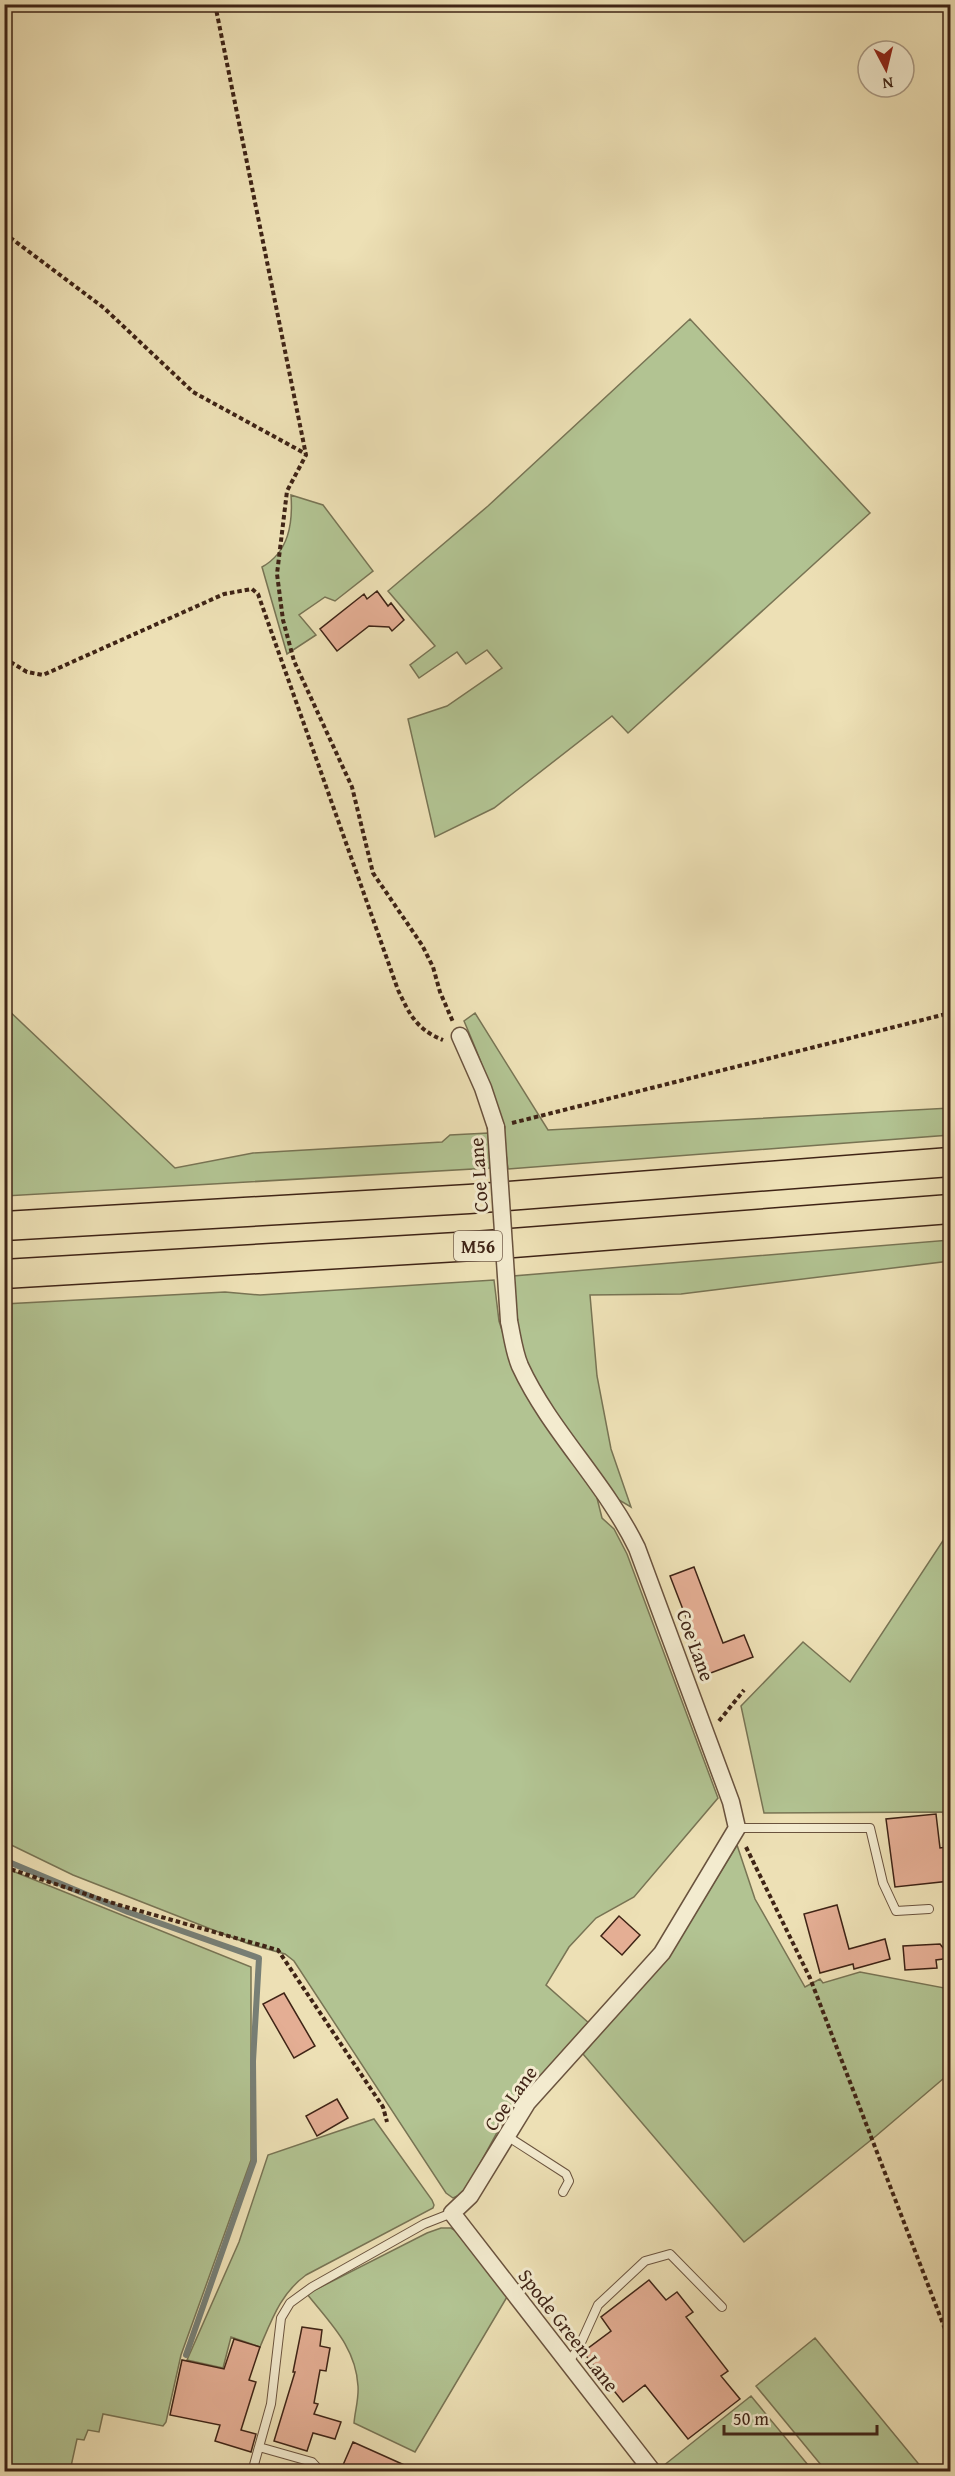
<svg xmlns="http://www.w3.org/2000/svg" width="955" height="2476" viewBox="0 0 955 2476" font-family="'Gentium Book Plus',serif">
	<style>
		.green { fill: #b2c392; stroke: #787454; stroke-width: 1.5 }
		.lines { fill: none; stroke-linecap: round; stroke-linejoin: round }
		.stream { stroke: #777f76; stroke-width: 6 }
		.building { fill: #e4ae94; stroke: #3f2416; stroke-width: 1.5 }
		.lane-casing { stroke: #6a533e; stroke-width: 10 }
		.street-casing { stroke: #6a533e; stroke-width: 19 }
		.highway-casing { stroke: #3f2416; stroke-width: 31 }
		.path { stroke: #3f2416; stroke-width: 4; stroke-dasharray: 4.5 3; stroke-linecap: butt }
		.lane { stroke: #f3ebcf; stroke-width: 8 }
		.street { stroke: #f3ebcf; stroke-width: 16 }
		.highway { stroke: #ede0b5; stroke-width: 28 }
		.street-bridge-casing { stroke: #6a533e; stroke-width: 19; stroke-linecap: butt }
		.street-bridge { stroke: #f3ebcf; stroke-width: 16 }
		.labels { text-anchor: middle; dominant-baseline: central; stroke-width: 6; stroke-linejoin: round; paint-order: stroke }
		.shield { fill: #f3ebcf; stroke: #75604e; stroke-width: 1.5 }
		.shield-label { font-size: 18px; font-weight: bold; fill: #3f2416 }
		.street-label { font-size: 20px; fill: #3f2416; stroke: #f3ebcf }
	</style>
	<rect width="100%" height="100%" fill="#ede0b5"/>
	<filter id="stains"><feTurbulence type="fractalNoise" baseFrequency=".00333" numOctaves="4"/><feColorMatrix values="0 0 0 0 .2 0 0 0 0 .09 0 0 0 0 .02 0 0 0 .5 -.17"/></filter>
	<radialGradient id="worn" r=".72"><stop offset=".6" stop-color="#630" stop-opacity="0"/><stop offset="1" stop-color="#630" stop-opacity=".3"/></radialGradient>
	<path class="green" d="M 690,319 L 870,513 L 628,733 L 612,716 L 494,808 L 435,837 L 408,719 L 447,706 L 502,668 L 487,650 L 466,664 L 457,652 L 419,678 L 410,665 L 435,646 L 388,591 L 488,506 Z
		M 291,495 L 323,505 L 373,571 L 335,601 L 325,597 L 299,615 L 316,635 L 287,654 L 262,567 C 289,552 293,523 291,495 Z
		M 5,1007 L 175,1168 L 253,1153 L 442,1142 L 450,1135 L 488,1133 L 490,1168 L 5,1196 Z
		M 475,1013 L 548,1130 L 950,1108 L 950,1135 L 508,1169 C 502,1114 486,1072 464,1021 Z
		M 950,1240 L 950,1261 L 681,1294 L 590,1295 L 597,1376 L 611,1449 L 631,1507 L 619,1500 L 545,1402 L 525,1365 L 516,1328 L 513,1276 Z
		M 494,1280 L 499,1321 L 509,1352 L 595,1490 L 602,1518 L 614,1529 L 627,1554 L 718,1798 L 634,1897 L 596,1918 L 569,1947 L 546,1985 L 590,2024 L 506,2116 L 464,2193 L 453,2198 L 446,2193 L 294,1961 L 285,1954 L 249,1944 L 73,1875 L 5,1842 L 4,1304 L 225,1292 L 260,1295 Z
		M 950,1530 L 950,1839 L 948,1844 L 943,1812 L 764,1813 L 741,1706 L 803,1642 L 850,1682 Z
		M 737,1845 L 755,1899 L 805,1987 L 820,1979 L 823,1983 L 860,1972 L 950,1989 L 950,2073 L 876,2136 L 744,2242 L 583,2054 L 662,1961 L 690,1922 Z
		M 5,1868 L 251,1967 L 251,2160 L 181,2355 L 166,2422 L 163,2426 L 103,2414 L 99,2432 L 88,2430 L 84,2440 L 77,2439 L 70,2471 L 5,2471 Z
		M 374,2119 L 432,2200 L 434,2205 L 433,2208 L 306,2275 C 281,2293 272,2319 260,2347 L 231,2337 L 223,2368 L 187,2360 L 239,2242 L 268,2155 Z
		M 441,2228 L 451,2228 L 456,2231 L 507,2297 L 415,2452 L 354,2423 C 355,2411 359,2398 358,2386 C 356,2347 330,2323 307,2294 L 427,2233 Z
		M 815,2338 L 922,2468 L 917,2471 L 826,2471 L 756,2386 Z
		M 751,2396 L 813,2471 L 667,2471 L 663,2466 Z"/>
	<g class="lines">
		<path class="stream" d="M 4,1860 L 128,1912 L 259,1958 L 253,2061 L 254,2161 L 186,2355"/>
	</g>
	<path class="building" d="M 377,591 L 388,606 L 391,603 L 404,620 L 392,631 L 389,627 L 369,626 L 337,651 L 320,629 L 364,594 L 367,599 Z
		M 694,1567 L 723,1643 L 744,1635 L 753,1657 L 708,1674 L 670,1576 Z
		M 936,1814 L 940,1848 L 946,1847 L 950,1881 L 895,1887 L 886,1819 Z
		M 837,1905 L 849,1949 L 885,1939 L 890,1959 L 854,1969 L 853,1964 L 820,1973 L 804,1914 Z
		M 619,1916 L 640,1935 L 622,1955 L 601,1936 Z
		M 940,1944 L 951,1958 L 936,1960 L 937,1968 L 905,1970 L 903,1946 Z
		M 284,1993 L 315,2046 L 294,2058 L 263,2004 Z
		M 337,2099 L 348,2118 L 317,2136 L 306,2116 Z
		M 649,2280 L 666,2300 L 677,2292 L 693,2312 L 686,2317 L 728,2371 L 721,2376 L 740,2399 L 688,2439 L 645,2385 L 623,2402 L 583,2352 L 611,2331 L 601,2317 Z
		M 302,2327 L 322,2330 L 320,2346 L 330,2348 L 326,2371 L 320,2370 L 314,2403 L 318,2404 L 314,2414 L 341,2422 L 335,2439 L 313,2433 L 307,2451 L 274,2441 L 295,2372 L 293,2372 Z
		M 234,2339 L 260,2347 L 249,2380 L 256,2382 L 241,2430 L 256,2434 L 251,2452 L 215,2441 L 220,2425 L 170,2415 L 182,2360 L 224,2369 Z
		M 353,2442 L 420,2472 L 340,2472 Z"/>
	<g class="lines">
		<g class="lane-casing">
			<path id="lane" d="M 737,1828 L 870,1828 L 883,1883 L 896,1911 L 929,1909
				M 507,2136 L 566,2174 L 569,2181 L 563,2192
				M 568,2363 L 579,2347 L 598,2305 L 645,2261 L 670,2254 L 722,2307
				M 259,2447 L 312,2462 L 321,2472
				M 103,2469 L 116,2472
				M 252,2472 L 271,2404 L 281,2318 L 290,2303 L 312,2287 L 424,2224 L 452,2213"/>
		</g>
		<g class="street-casing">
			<path id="street" d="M 460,1036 L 483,1088 L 496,1127
				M 509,1321 C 512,1335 514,1352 520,1366 C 550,1431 605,1482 637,1548 L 731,1802 L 737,1828 L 662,1953 L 527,2103 L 470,2196 L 452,2213 L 653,2472"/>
		</g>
		<g class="highway-casing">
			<path id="highway" d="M 4,1226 L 469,1199 L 950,1162
				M 4,1274 L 474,1246 L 950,1209"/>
		</g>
		<path class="path" d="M 215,4 L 306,455 L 287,491 L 277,574 L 283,620 L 294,661 L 352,787 L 373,873 L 422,945 L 433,967 L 440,992 L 453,1022
			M 4,233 L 104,308 L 193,392 L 306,454
			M 4,658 L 27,672 L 43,675 L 224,594 L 252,589 L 258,594 L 398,990 C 410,1015 416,1029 443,1040
			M 512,1123 L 950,1013
			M 719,1721 L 744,1690
			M 746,1847 L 810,1978 L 950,2342
			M 4,1867 L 119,1905 L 278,1950 L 383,2107 L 387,2122"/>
		<use href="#lane" class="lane"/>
		<use href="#street" class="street"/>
		<use href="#highway" class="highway"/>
		<g class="street-bridge-casing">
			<path id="street-bridge" d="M 496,1127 L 509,1321"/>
		</g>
		<use href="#street-bridge" class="street-bridge"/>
	</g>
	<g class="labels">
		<rect class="shield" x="454" y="1231" width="48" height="30" rx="4.5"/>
		<g class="shield-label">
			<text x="478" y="1246">M56</text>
		</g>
		<g class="street-label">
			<text transform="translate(478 1175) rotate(-94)">Coe Lane</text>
			<text transform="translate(696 1645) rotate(70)">Coe Lane</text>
			<text transform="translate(510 2098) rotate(-54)">Coe Lane</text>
			<text transform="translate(569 2330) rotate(52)">Spode Green Lane</text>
		</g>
	</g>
	<rect width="955" height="2476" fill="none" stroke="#ede0b5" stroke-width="24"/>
	<rect x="6" y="6" width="943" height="2464" fill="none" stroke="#3f2416" stroke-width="3"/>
	<rect x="12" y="12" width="931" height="2452" fill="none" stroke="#3f2416" stroke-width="1.5"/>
	<g transform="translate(886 69) rotate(173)"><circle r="28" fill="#f3ebcf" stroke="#ab9b85" stroke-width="1.5"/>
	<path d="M0-4.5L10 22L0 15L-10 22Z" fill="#8f2418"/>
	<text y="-9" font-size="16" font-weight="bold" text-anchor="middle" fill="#3f2416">N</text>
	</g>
	<path d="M724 2425v9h153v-9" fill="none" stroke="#3f2416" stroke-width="3"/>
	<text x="733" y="2425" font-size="18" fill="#3f2416" stroke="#f3ebcf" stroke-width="4.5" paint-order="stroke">50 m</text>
	<rect width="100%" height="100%" filter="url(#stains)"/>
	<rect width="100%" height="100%" fill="url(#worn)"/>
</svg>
